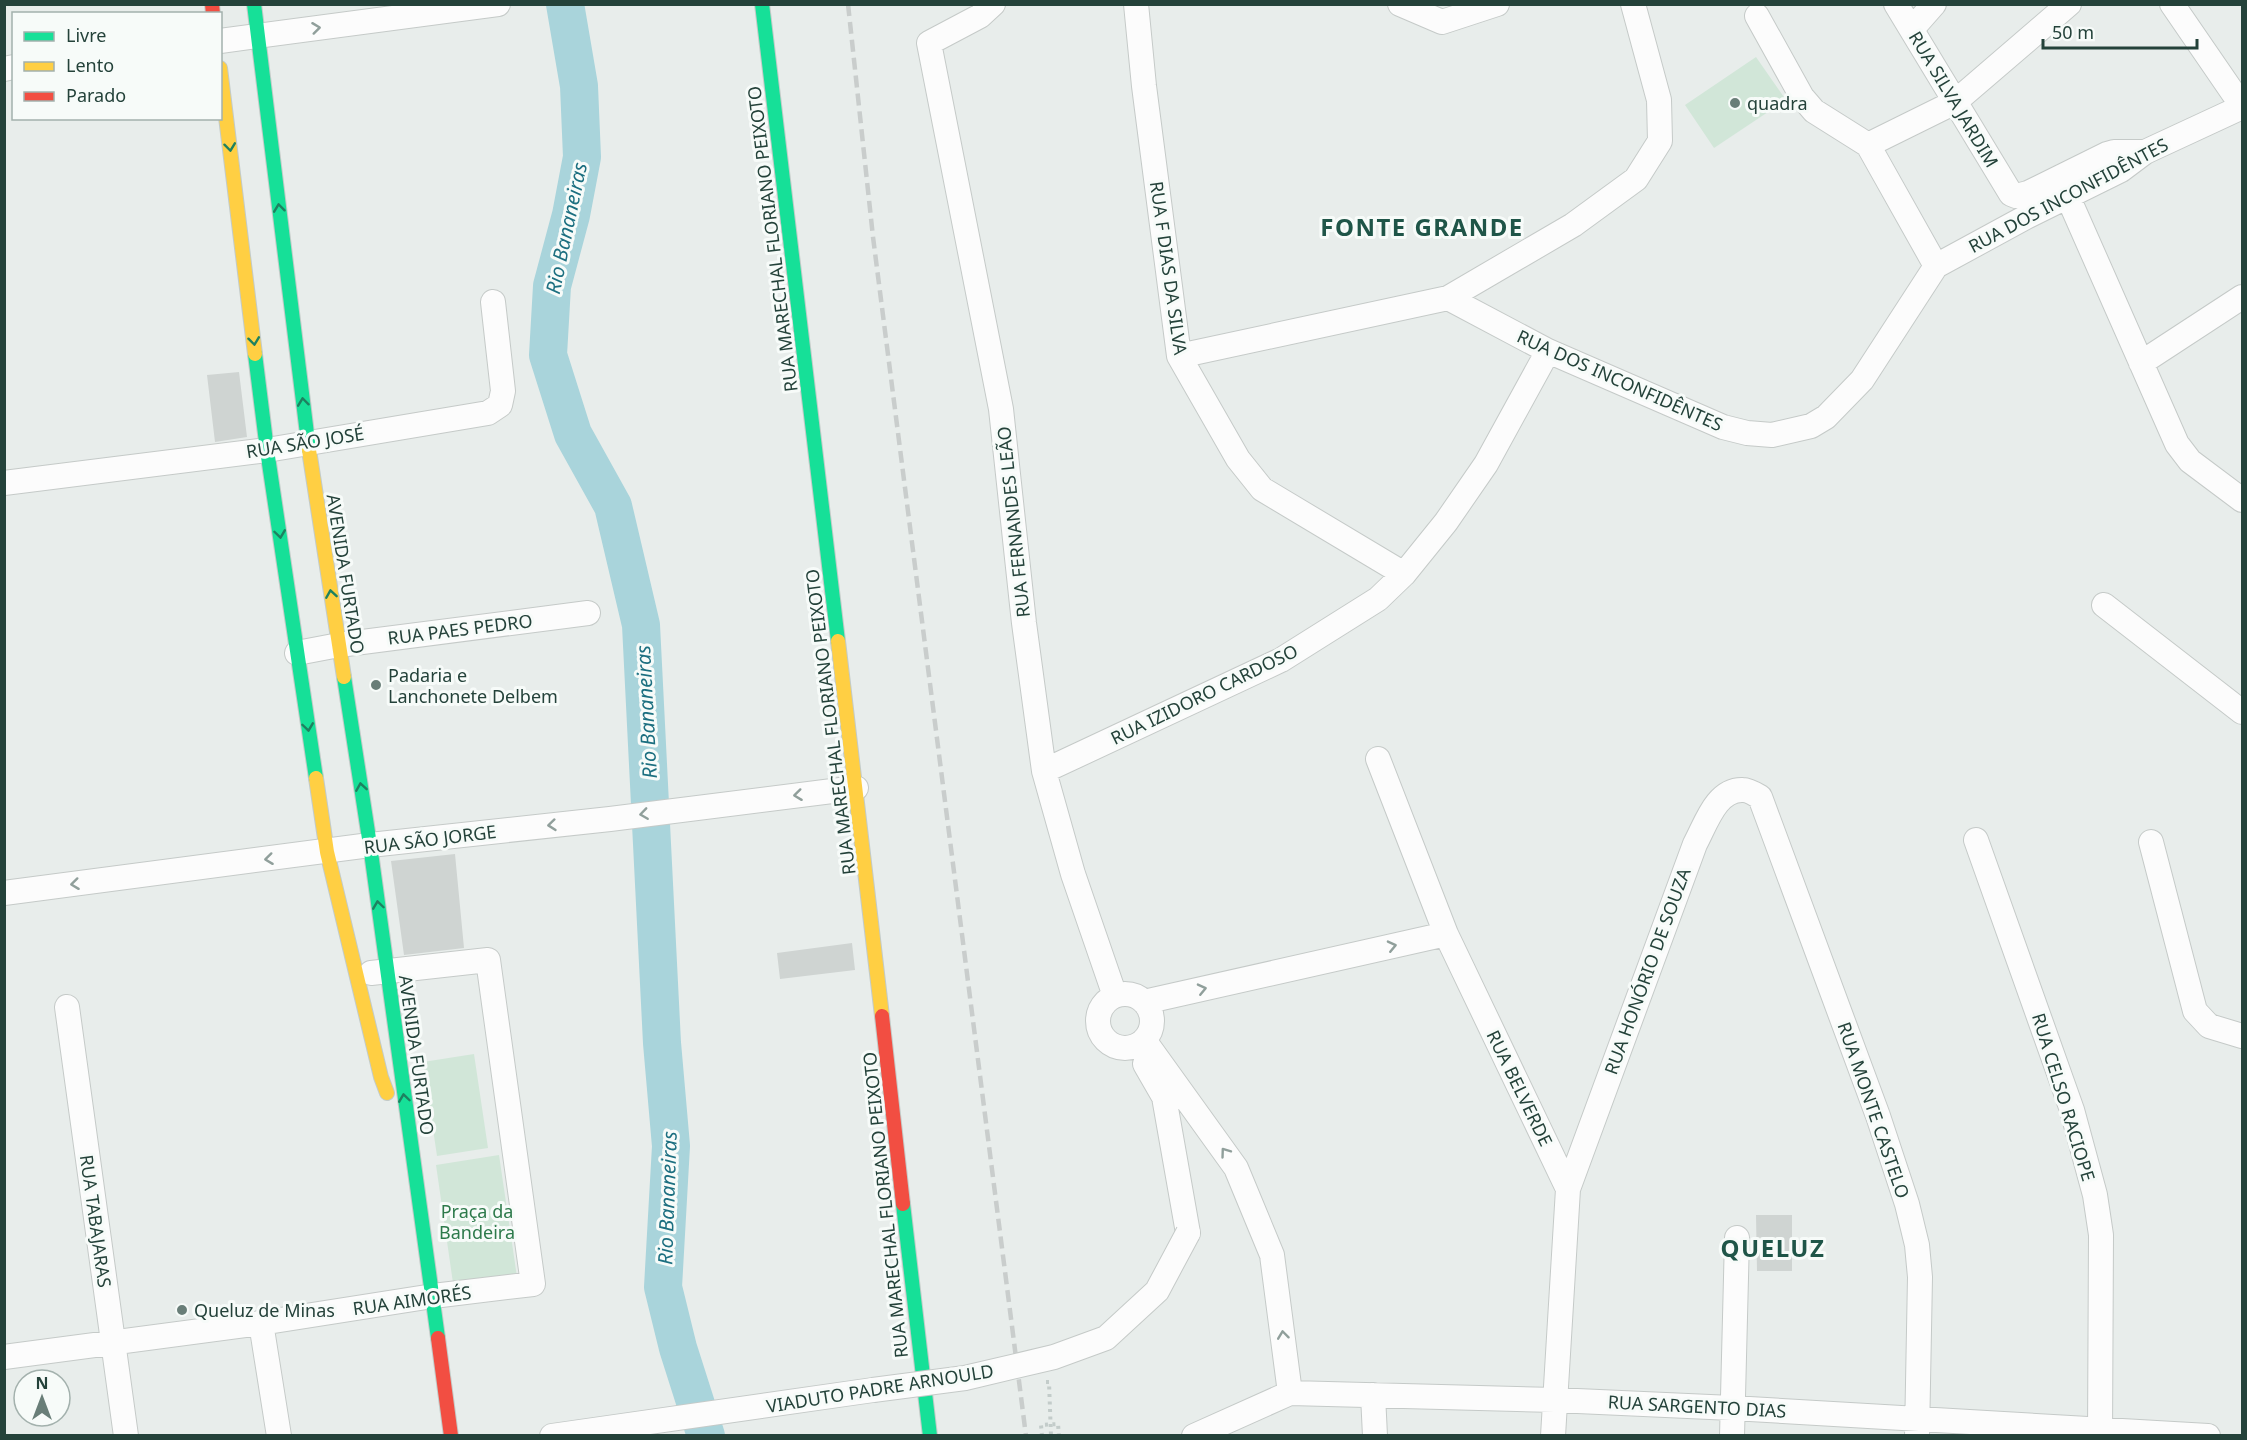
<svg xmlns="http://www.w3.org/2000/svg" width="2247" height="1440" viewBox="0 0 2247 1440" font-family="'Noto Sans',sans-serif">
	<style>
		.green { fill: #d1e6d8 }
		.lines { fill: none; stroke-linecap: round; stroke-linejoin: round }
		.river { stroke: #a9d4db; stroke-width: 38 }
		.building { fill: #cfd4d2 }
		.street-casing { stroke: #c5cac8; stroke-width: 26 }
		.fast-casing { stroke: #c3cbc8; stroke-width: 16 }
		.slow-casing { stroke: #c3cbc8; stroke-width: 16 }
		.jam-casing { stroke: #c3cbc8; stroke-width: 16 }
		.path { stroke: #c3ccca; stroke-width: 4; stroke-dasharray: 3 4.5; stroke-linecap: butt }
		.street { stroke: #fcfcfc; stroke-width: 24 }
		.fast { stroke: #16e098; stroke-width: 14 }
		.slow { stroke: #ffcf43; stroke-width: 14 }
		.jam { stroke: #f24e42; stroke-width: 14 }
		.rail { stroke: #c9cdcc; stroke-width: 4.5; stroke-dasharray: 12 6; stroke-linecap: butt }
		.street-bridge-casing { stroke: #c5cac8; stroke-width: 26; stroke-linecap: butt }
		.path-bridge { stroke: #c3ccca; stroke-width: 4; stroke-dasharray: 3 4.5; stroke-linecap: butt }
		.street-bridge { stroke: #fcfcfc; stroke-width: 24 }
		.oneway { stroke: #909f9b }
		.oneway2 { stroke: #1e8160 }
		.poi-dot { fill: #697e78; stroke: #f7fbf9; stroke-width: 2 }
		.labels { text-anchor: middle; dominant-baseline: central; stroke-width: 6; stroke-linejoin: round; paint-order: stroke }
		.street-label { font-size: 18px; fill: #24423a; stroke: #f7fbf9 }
		.poi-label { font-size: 18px; fill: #24423a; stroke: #f7fbf9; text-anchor: start }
		.park-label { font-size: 18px; fill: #2d7a4b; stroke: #f7fbf9 }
		.water-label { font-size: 20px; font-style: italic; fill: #1c6f80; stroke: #f7fbf9 }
		.district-label { font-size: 24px; font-weight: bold; letter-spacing: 1.5px; fill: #1f5548; stroke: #f7fbf9 }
	</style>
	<rect width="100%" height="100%" fill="#e8edeb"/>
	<path class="green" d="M 1756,57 L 1786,100 L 1714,148 L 1685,105 Z
		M 474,1054 L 488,1148 L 437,1156 L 423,1062 Z
		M 499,1155 L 517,1277 L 453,1283 L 436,1165 Z"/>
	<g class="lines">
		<path class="river" d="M 565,4 L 579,86 L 582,157 L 571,215 L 552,286 L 548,355 L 573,434 L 613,506 L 641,625 L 662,1043 L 671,1146 L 663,1287 L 678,1348 L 706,1436"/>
	</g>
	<path class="building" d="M 239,372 L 247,437 L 215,442 L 207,375 Z
		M 455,854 L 464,948 L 404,955 L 391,861 Z
		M 852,943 L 855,970 L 780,979 L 777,953 Z
		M 1756,1215 L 1792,1215 L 1792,1271 L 1757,1271 Z"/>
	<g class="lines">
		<g class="street-casing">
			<path id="street" d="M 993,4 L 980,16 L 929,43 L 1001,409 L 1024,623 L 1044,771 L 1073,874 L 1115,996
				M 1136,4 L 1144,86 L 1179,356 L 1238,459 L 1262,489 L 1404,574
				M 1400,4 L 1442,22 L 1497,4
				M 1896,4 L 2011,194 L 2016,196 L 2028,193 L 2107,154 L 2114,152 L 2145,152
				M 2172,4 L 2242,106
				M 1757,16 L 1802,97 L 1814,111 L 1868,145 L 1936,266
				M 1912,29 L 1934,4
				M 220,41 L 498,4
				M 4,69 L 14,67
				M 1868,145 L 1955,102 L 2069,4
				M 2068,197 L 2177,444 L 2190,461 L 2242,500
				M 1448,298 L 1573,225 L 1636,179 L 1660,141 L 1659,100 L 1633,4
				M 1179,356 L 1448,298 L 1548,351 L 1723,427 L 1747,433 L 1772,435 L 1811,426 L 1826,417 L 1862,380 L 1936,266 L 2028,216 L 2121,170 L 2145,152 L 2242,107
				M 2141,363 L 2242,297
				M 4,483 L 267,450 L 488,413 L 500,405 L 503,391 L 493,302
				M 2104,605 L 2242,712
				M 297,653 L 339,645 L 588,613
				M 1378,759 L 1446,934 L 1568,1189 L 1553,1436
				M 1044,771 L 1281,660 L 1378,599 L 1404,574 L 1446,522 L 1486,464 L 1548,351
				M 1976,840 L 2072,1110 L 2095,1195 L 2101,1235 L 2100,1436
				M 2151,842 L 2195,1011 L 2209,1026 L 2242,1036
				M 4,893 L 370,845 L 610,819 L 856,788
				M1098 1021a27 27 0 1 1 54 0a27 27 0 1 1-54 0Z
				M 1144,1002 L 1446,934
				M 67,1007 L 126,1436
				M 1144,1040 L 1236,1168 L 1272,1255 L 1290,1393
				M 1145,1064 L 1164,1097 L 1188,1233
				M 1568,1189 L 1695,844 C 1706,824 1716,789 1743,790 C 1748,790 1755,794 1760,797 L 1878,1116 L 1907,1204 L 1917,1245 L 1920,1277 L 1917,1436
				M 261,1323 L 279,1436
				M 4,1357 L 261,1323 L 433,1296 L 533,1284 L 488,960 L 371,973
				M 1373,1395 L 1375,1436
				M 552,1436 L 873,1390
				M 1194,1436 L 1290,1393 L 1555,1400 L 1732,1408 L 2208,1436
				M 1732,1436 L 1737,1238"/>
		</g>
		<g class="fast-casing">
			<path id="fast" d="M 254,4 L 309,450
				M 762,4 L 838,641
				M 255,354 L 267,450 L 316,778
				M 344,677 L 370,845 L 438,1338
				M 903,1204 L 930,1436"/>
		</g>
		<g class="slow-casing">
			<path id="slow" d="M 220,68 L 255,354
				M 309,450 L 344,677
				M 838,641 L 882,1016
				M 316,778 L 327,852 L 381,1077 L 387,1093"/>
		</g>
		<g class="jam-casing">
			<path id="jam" d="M 212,4 L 213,14
				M 882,1016 L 903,1204
				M 438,1338 L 451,1436"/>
		</g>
		<path class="path" d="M 1042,1436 L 1041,1425 L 1058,1424 L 1059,1436"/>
		<use href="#street" class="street"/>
		<use href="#fast" class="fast"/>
		<use href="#slow" class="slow"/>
		<use href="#jam" class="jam"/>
		<path class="rail" d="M 848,4 L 873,237 L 1026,1436"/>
		<g class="street-bridge-casing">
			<path id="street-bridge" d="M 873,1390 L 965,1378 L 1054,1357 L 1106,1338 L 1157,1291 L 1188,1233"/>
		</g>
		<path class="path-bridge" d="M 1046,1382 L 1049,1382 L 1051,1436"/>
		<use href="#street-bridge" class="street-bridge"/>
	</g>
	<defs><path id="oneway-chevron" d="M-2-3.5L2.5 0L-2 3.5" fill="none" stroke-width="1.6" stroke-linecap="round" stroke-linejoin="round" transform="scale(1.5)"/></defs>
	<g class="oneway">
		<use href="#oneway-chevron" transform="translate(316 28) rotate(-7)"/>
		<use href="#oneway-chevron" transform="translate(798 795) rotate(173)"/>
		<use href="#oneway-chevron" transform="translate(644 814) rotate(172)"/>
		<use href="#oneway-chevron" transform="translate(552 825) rotate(174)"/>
		<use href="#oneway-chevron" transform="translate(269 859) rotate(173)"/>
		<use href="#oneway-chevron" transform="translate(75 884) rotate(173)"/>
		<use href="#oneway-chevron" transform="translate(1392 946) rotate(-13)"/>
		<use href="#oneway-chevron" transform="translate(1202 989) rotate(-13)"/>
		<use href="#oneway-chevron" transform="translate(1225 1152) rotate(-126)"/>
		<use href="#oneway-chevron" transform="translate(1283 1335) rotate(-97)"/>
	</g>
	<g class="oneway2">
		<use href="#oneway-chevron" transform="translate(230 147) rotate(83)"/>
		<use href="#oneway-chevron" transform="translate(279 208) rotate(-97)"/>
		<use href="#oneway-chevron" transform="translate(254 341) rotate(83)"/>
		<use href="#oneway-chevron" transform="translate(303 402) rotate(-97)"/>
		<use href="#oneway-chevron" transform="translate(280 534) rotate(82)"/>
		<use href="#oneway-chevron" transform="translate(331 594) rotate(-99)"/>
		<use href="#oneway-chevron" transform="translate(308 727) rotate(82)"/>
		<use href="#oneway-chevron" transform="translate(361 787) rotate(-99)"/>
		<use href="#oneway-chevron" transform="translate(378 905) rotate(-98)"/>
		<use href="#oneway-chevron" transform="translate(404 1098) rotate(-98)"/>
	</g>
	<g class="poi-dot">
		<circle cx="1735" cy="103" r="6"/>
		<circle cx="376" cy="685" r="6"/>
		<circle cx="182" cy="1310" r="6"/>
	</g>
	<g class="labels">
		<g class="street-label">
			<text transform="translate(1954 99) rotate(59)">RUA SILVA JARDIM</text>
			<text transform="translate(2068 195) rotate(-28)">RUA DOS INCONFIDÊNTES</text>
			<text transform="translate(772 239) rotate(-97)">RUA MARECHAL FLORIANO PEIXOTO</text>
			<text transform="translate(1169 268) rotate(82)">RUA F DIAS DA SILVA</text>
			<text transform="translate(1620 380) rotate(24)">RUA DOS INCONFIDÊNTES</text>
			<text transform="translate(305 442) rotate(-9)">RUA SÃO JOSÉ</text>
			<text transform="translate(1013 522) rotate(-96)">RUA FERNANDES LEÃO</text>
			<text transform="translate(346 574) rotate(81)">AVENIDA FURTADO</text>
			<text transform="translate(460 629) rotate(-7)">RUA PAES PEDRO</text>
			<text transform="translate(1204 694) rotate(-26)">RUA IZIDORO CARDOSO</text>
			<text transform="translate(830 722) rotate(-97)">RUA MARECHAL FLORIANO PEIXOTO</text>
			<text transform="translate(430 839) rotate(-7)">RUA SÃO JORGE</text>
			<text transform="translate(1647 971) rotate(-70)">RUA HONÓRIO DE SOUZA</text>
			<text transform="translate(417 1055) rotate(82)">AVENIDA FURTADO</text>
			<text transform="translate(1520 1088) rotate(64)">RUA BELVERDE</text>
			<text transform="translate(2064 1097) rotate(73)">RUA CELSO RACIOPE</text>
			<text transform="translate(1874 1110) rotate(71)">RUA MONTE CASTELO</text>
			<text transform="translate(885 1205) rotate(-96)">RUA MARECHAL FLORIANO PEIXOTO</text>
			<text transform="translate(96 1221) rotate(82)">RUA TABAJARAS</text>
			<text transform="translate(412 1300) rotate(-8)">RUA AIMORÉS</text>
			<text transform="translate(880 1388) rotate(-9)">VIADUTO PADRE ARNOULD</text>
			<text transform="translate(1697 1406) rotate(3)">RUA SARGENTO DIAS</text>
		</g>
		<g class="poi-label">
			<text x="1747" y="103">quadra</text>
			<text x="388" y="675">Padaria e<tspan x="388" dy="21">Lanchonete Delbem</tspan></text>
			<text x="194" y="1310">Queluz de Minas</text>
		</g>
		<g class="park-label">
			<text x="477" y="1211">Praça da<tspan x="477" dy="21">Bandeira</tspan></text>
		</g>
		<g class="water-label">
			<text transform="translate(566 228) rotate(-78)">Rio Bananeiras</text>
			<text transform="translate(646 712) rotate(-93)">Rio Bananeiras</text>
			<text transform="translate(667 1198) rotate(-88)">Rio Bananeiras</text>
		</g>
		<g class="district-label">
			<text x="1422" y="226">FONTE GRANDE</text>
			<text x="1773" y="1247">QUELUZ</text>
		</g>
	</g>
	<rect width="2247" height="1440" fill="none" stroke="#24423a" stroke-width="12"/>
	<rect x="12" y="12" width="210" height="108" fill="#f7fbf9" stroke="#a3b1ad" stroke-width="1.5"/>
	<rect x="24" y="32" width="30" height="9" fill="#16e098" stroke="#a3b1ad" stroke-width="1.5"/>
	<text x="66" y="42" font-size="18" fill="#24423a">Livre</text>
	<rect x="24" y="62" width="30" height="9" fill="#ffcf43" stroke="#a3b1ad" stroke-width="1.5"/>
	<text x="66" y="72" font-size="18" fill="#24423a">Lento</text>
	<rect x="24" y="92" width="30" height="9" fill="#f24e42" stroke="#a3b1ad" stroke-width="1.5"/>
	<text x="66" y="102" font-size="18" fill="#24423a">Parado</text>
	<g transform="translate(42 1398)"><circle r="28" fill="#f7fbf9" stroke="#a3b1ad" stroke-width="1.5"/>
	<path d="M0-4.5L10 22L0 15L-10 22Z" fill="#697e78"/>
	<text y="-9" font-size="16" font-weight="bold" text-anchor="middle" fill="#24423a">N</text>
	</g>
	<path d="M2043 39v9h154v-9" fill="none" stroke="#24423a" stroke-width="3"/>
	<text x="2052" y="39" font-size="18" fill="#24423a" stroke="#f7fbf9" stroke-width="4.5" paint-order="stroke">50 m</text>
</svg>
